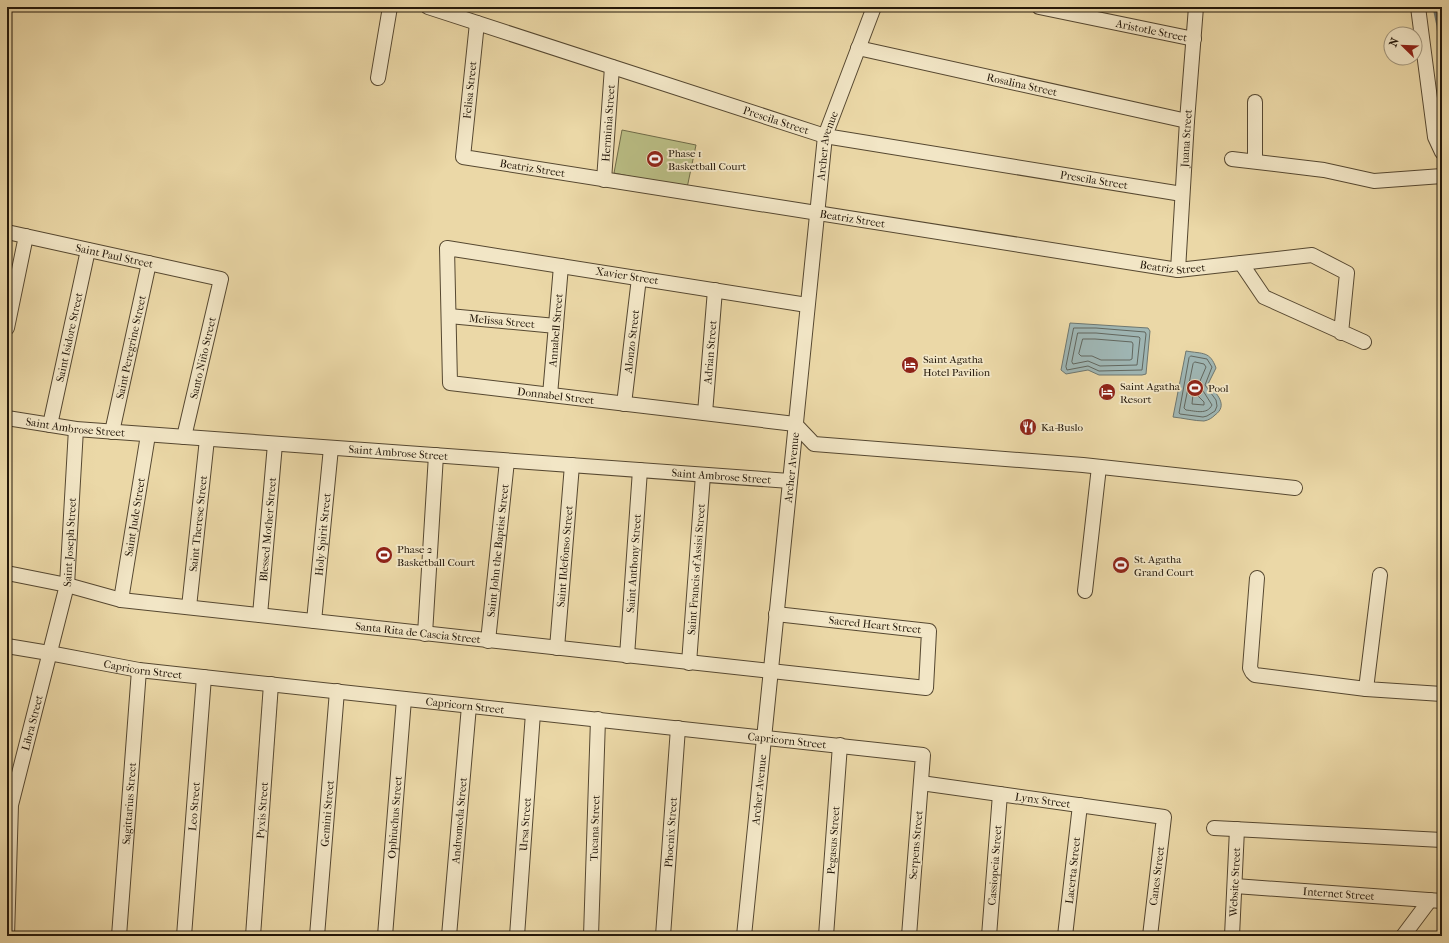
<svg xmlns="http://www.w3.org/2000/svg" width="1449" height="943" viewBox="0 0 1449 943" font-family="'IM FELL French Canon',serif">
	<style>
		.green { fill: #babe85; stroke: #6f6b48 }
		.water { fill: #9fb6b4; stroke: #6e7770 }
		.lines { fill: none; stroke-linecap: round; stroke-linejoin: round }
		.shore { stroke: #62675f; stroke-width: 1 }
		.stream { stroke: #6e7770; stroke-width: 5 }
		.street-casing { stroke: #564831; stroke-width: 16 }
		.street { stroke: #f2e6c6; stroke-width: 14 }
		.labels { text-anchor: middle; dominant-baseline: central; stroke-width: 3.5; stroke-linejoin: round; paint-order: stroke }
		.street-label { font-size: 11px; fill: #24180a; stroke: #f2e6c6 }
		.poi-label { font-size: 11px; fill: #24180a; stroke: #f2e6c6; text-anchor: start }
	</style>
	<rect width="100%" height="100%" fill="#ebd8a7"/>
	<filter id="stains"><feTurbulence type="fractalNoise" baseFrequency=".005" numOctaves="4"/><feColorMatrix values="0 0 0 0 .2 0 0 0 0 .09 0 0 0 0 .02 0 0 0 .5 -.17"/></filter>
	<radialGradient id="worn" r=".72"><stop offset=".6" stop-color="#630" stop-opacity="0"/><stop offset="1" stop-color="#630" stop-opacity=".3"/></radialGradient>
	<path class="green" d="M 622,130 L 696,145 L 687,188 L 614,173 Z"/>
	<path class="water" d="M 1070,323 L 1148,328 L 1150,331 L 1146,374 L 1142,375 L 1099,375 L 1088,370 L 1066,374 L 1061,370 Z
		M 1186,351 C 1203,354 1210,351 1216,368 L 1208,384 C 1216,393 1229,405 1215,415 C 1212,418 1209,420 1204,421 C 1195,421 1183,418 1173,417 Z"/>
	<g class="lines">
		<path class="shore" d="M 1074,328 L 1096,328 L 1145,332 L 1146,334 L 1142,370 L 1099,371 L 1088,366 L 1067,370 L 1066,367 Z
			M 1078,333 L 1096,333 L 1139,337 L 1140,338 L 1137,365 L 1100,366 L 1088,361 L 1073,364 L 1072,362 Z
			M 1083,339 L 1095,339 L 1132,342 L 1133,344 L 1132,359 L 1130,360 L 1101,360 L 1092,356 L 1081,356 L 1079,354 Z
			M 1191,356 L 1207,359 L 1212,367 L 1205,385 L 1216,400 L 1217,406 L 1215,411 L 1207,416 L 1203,417 L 1180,414 L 1179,413 L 1189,358 Z
			M 1195,362 L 1204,364 L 1206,367 L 1200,381 L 1200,386 L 1212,405 C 1207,415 1196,411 1186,410 L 1184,408 L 1193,364 Z
			M 1195,393 L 1204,402 L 1204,405 L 1192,404 L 1193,394 Z"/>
		<path class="stream" d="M 1435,7 L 1439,26 L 1442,59"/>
		<g class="street-casing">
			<g id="street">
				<path id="s1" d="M 428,7 L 825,136 L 1182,194"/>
				<path id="s2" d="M 1039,7 L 1194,39"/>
				<path d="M 1418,7 L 1435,137 L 1442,152"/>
				<path id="s3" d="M 477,23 L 463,157 L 1178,270 L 1241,263"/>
				<path id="s4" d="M 858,48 L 1187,121"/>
				<path d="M 378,78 L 390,7"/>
				<path d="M 1255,102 L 1255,161"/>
				<path d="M 1232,159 L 1324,170 L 1374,181 L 1442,176"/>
				<path id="s5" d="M 604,180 L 612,67"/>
				<path id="s6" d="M 7,232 L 221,279 L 184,437"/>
				<path id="s7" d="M 1178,270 L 1187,121 L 1196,7"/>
				<path id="s8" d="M 807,305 L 447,248 L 450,383 L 795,424 L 814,444 L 1083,465 L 1295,488"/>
				<path id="s9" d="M 449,316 L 556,326"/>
				<path d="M 7,328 L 26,236"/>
				<path d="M 1341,333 L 1347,273 L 1312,255 L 1241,263 L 1264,297 L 1364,342"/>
				<path id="s10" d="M 550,395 L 561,266"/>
				<path id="s11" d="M 624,404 L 639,278"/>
				<path id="s12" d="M 705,413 L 715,290"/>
				<path id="s13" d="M 7,418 L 76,429 L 790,481"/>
				<path id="s14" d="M 50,425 L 88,250"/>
				<path id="s15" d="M 112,432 L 149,263"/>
				<path id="s16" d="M 7,573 L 67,585 L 121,600 L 926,688 L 929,631 L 776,614"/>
				<path d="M 1380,575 L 1366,689 L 1442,694"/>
				<path d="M 1257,578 L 1250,668 L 1252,672 L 1255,675 L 1366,689"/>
				<path d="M 1085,591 L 1099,467"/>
				<path id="s17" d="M 121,600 L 148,435"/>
				<path id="s18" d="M 189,607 L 207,439"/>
				<path id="s19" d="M 260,615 L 275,444"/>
				<path id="s20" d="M 314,621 L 331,448"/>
				<path d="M 425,634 L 436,455"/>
				<path id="s21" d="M 488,641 L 507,461"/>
				<path id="s22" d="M 7,646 L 49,653 L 139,670 L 923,755 L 909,936"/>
				<path id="s23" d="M 557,648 L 572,465"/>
				<path id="s24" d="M 627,656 L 640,470"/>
				<path id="s25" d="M 689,663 L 703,475"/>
				<path id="s26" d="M 921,783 L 1164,817 L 1150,936"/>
				<path d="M 1214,828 L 1442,840"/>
				<path id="s27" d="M 1235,886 L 1442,901"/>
				<path id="s28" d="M 7,936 L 11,805 L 67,585 L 76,429"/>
				<path id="s29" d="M 119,936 L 139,670"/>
				<path id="s30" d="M 184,936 L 204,677"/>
				<path id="s31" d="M 253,936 L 271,684"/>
				<path id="s32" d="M 317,936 L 337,691"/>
				<path id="s33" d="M 385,936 L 404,699"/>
				<path id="s34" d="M 449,936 L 469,706"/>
				<path id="s35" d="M 517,936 L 533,713"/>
				<path id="s36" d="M 591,936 L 598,719"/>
				<path id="s37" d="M 663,936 L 678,728"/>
				<path id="s38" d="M 744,936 L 825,136 L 874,7"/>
				<path id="s39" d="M 826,936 L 840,745"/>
				<path id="s40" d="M 989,936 L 1000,794"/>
				<path id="s41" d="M 1065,936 L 1080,805"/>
				<path id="s42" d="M 1232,936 L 1237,829"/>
				<path d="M 1403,936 L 1430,900"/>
			</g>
		</g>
		<use href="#street" class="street"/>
	</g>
	<defs>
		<g id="stadium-disc" transform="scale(0.9)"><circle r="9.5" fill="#8f2418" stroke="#f2e6c6"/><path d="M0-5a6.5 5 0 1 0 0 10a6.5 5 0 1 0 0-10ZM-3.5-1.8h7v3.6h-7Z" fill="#fff"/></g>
		<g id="hotel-disc" transform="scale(0.9)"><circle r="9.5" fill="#8f2418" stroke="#f2e6c6"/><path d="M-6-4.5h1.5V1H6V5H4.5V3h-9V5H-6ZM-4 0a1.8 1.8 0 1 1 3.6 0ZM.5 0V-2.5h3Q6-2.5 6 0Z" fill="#fff"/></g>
		<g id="restaurant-disc" transform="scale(0.9)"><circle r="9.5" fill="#8f2418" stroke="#f2e6c6"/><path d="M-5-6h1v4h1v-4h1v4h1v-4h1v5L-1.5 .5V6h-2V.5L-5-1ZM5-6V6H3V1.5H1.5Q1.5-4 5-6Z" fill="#fff"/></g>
	</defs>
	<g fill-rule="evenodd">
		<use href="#stadium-disc" x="655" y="159"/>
		<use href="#hotel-disc" x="910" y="365"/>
		<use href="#stadium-disc" x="1195" y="388"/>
		<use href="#hotel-disc" x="1107" y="392"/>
		<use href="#restaurant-disc" x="1028" y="427"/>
		<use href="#stadium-disc" x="384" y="555"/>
		<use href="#stadium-disc" x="1121" y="565"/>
	</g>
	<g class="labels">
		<g class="street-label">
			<text stroke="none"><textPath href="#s2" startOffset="115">Aristotle Street</textPath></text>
			<text stroke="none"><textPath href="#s4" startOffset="168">Rosalina Street</textPath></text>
			<text transform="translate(470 90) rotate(-84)">Felisa Street</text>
			<text stroke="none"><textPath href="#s1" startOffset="366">Prescila Street</textPath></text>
			<text stroke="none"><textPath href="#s5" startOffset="57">Herminia Street</textPath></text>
			<text stroke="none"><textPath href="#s7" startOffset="132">Juana Street</textPath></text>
			<text stroke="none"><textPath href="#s38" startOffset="795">Archer Avenue</textPath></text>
			<text stroke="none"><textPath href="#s3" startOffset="205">Beatriz Street</textPath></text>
			<text stroke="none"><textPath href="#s1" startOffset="690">Prescila Street</textPath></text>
			<text stroke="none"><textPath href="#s3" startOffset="529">Beatriz Street</textPath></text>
			<text stroke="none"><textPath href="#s6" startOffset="110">Saint Paul Street</textPath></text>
			<text stroke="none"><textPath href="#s3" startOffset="853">Beatriz Street</textPath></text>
			<text transform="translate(627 276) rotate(9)">Xavier Street</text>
			<text stroke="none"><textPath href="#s9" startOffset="53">Melissa Street</textPath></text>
			<text stroke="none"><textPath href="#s10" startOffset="65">Annabell Street</textPath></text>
			<text stroke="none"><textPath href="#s14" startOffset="90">Saint Isidore Street</textPath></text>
			<text stroke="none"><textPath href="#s11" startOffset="63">Alonzo Street</textPath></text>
			<text stroke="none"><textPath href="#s15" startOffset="87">Saint Peregrine Street</textPath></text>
			<text stroke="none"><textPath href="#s12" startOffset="61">Adrian Street</textPath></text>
			<text transform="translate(203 358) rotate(-77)">Santo Niño Street</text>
			<text stroke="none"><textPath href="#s8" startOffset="606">Donnabel Street</textPath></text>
			<text stroke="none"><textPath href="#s13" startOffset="69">Saint Ambrose Street</textPath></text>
			<text stroke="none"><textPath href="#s13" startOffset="393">Saint Ambrose Street</textPath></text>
			<text stroke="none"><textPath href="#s38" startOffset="471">Archer Avenue</textPath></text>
			<text stroke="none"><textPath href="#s13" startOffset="717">Saint Ambrose Street</textPath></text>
			<text stroke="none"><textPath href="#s17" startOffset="84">Saint Jude Street</textPath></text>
			<text stroke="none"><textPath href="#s18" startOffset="84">Saint Therese Street</textPath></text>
			<text stroke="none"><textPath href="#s19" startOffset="86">Blessed Mother Street</textPath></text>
			<text stroke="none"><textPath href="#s20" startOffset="87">Holy Spirit Street</textPath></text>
			<text stroke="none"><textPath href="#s28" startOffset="401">Saint Joseph Street</textPath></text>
			<text stroke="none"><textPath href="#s21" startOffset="91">Saint John the Baptist Street</textPath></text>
			<text stroke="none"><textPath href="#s23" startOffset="92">Saint Ildefonso Street</textPath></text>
			<text stroke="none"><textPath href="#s24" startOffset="93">Saint Anthony Street</textPath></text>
			<text stroke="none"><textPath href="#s25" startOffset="94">Saint Francis of Assisi Street</textPath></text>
			<text transform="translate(875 625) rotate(6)">Sacred Heart Street</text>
			<text stroke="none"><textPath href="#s16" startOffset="416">Santa Rita de Cascia Street</textPath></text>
			<text stroke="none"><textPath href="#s22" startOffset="138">Capricorn Street</textPath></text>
			<text stroke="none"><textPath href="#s22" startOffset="462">Capricorn Street</textPath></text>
			<text stroke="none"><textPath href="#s28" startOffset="216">Libra Street</textPath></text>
			<text stroke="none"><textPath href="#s22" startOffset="786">Capricorn Street</textPath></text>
			<text stroke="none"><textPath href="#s38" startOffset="147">Archer Avenue</textPath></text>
			<text stroke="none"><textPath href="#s26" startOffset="123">Lynx Street</textPath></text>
			<text stroke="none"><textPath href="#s29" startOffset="133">Sagittarius Street</textPath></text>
			<text stroke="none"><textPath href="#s30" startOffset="130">Leo Street</textPath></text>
			<text stroke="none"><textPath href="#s31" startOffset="126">Pyxis Street</textPath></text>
			<text stroke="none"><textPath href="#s32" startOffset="123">Gemini Street</textPath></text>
			<text stroke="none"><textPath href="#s33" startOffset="119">Ophiuchus Street</textPath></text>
			<text stroke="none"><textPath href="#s34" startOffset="116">Andromeda Street</textPath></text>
			<text stroke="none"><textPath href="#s35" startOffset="112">Ursa Street</textPath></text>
			<text stroke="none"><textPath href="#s36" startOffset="108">Tucana Street</textPath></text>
			<text stroke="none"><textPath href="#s37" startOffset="104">Phoenix Street</textPath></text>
			<text stroke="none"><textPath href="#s39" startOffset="96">Pegasus Street</textPath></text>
			<text transform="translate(916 845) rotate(-85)">Serpens Street</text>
			<text stroke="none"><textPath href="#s40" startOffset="71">Cassiopeia Street</textPath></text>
			<text stroke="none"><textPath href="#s41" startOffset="66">Lacerta Street</textPath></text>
			<text transform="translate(1157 876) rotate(-83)">Canes Street</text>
			<text stroke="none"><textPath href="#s42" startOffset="54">Website Street</textPath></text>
			<text stroke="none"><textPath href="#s27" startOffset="104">Internet Street</textPath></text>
		</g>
		<g class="poi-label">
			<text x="668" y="153">Phase 1<tspan x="668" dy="13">Basketball Court</tspan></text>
			<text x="923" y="359">Saint Agatha<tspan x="923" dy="13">Hotel Pavilion</tspan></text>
			<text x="1120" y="386">Saint Agatha<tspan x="1120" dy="13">Resort</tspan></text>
			<text x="1208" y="388">Pool</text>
			<text x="1041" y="427">Ka-Buslo</text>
			<text x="397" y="549">Phase 2<tspan x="397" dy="13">Basketball Court</tspan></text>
			<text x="1134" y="559">St. Agatha<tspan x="1134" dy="13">Grand Court</tspan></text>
		</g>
	</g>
	<rect width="1449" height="943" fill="none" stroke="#ebd8a7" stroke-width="24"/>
	<rect x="8" y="8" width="1433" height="927" fill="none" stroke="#24180a" stroke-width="2"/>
	<rect x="12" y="12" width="1425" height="919" fill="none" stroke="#24180a"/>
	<g transform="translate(1403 46) rotate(293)"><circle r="19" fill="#f2e6c6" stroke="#a0947b"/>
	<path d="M0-3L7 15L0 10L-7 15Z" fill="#8f2418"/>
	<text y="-6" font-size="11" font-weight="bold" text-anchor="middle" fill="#24180a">N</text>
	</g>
	<rect width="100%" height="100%" filter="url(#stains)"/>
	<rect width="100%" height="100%" fill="url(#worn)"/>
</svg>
